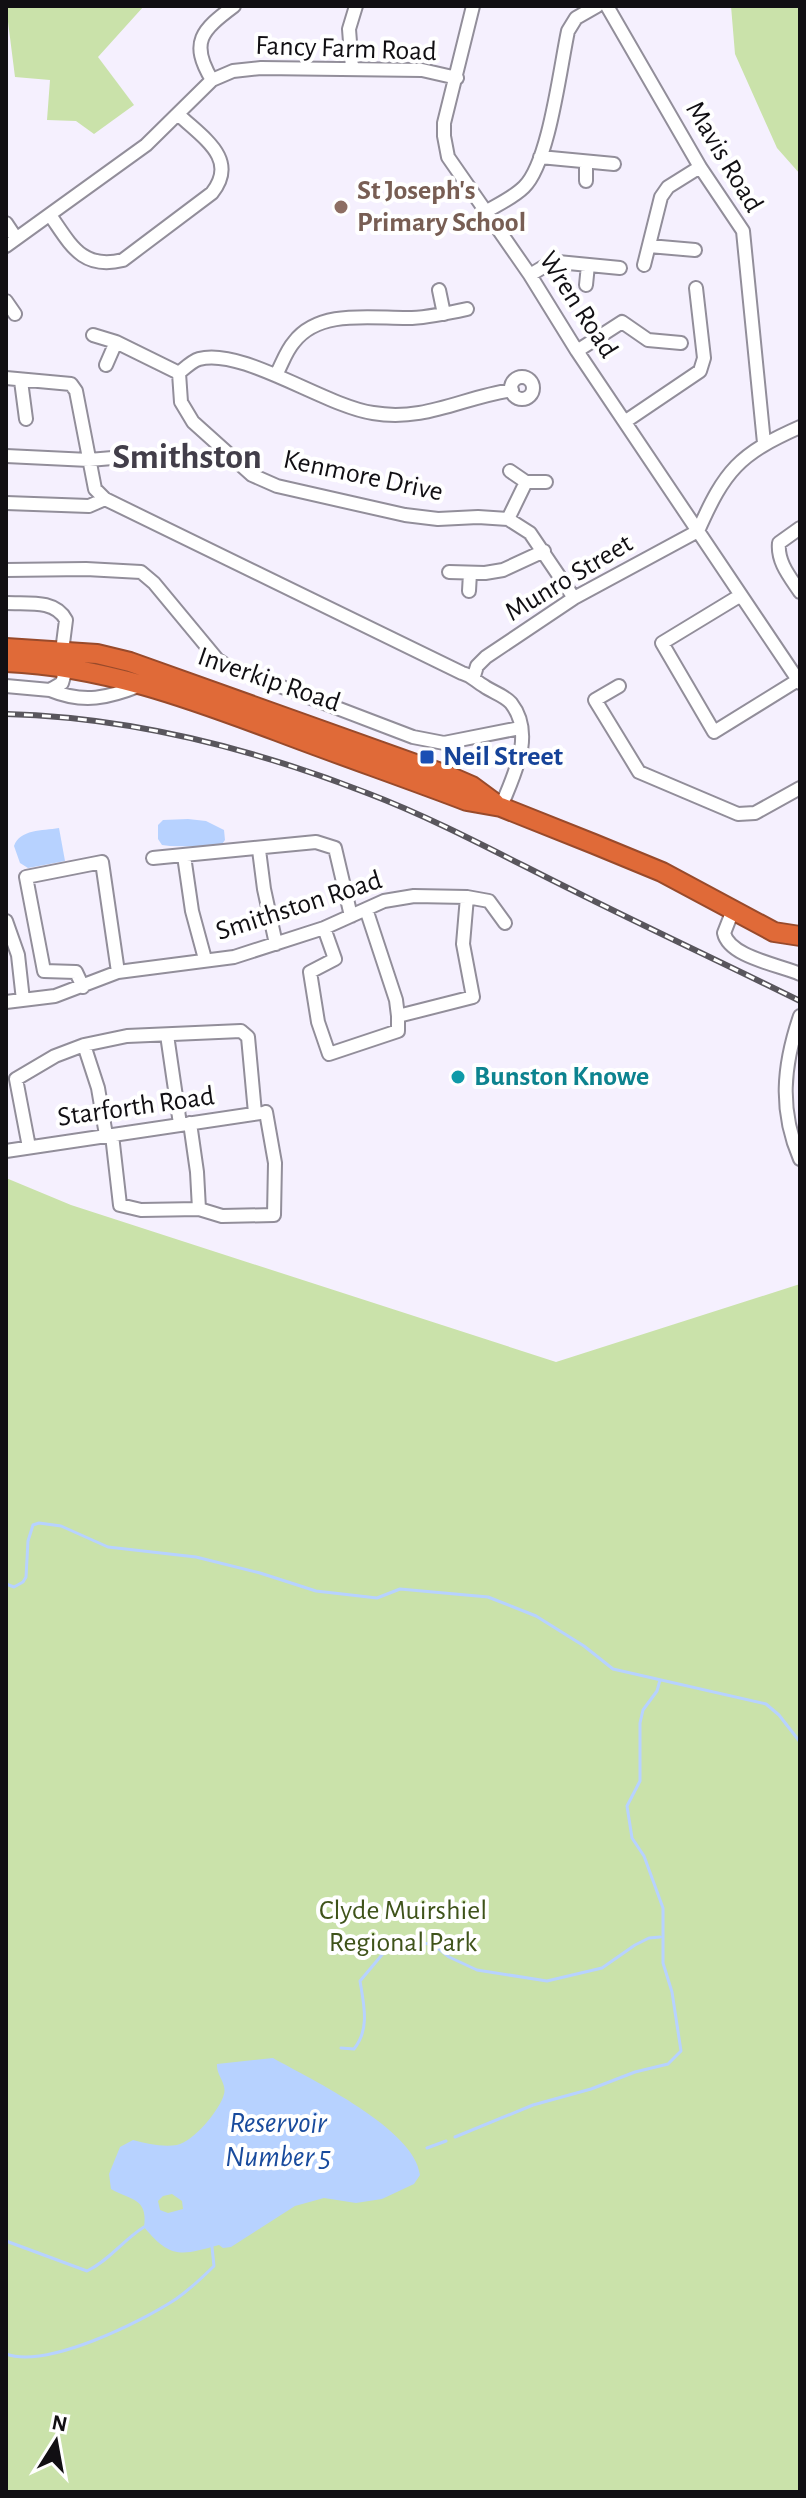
<svg xmlns="http://www.w3.org/2000/svg" width="806" height="2498" viewBox="0 0 806 2498" font-family="'Alegreya Sans',sans-serif">
	<style>
		.green { fill: #cae2aa }
		.water { fill: #b7d2ff; fill-rule: evenodd }
		.lines { fill: none; stroke-linecap: round; stroke-linejoin: round }
		.stream { stroke: #b7d2ff; stroke-width: 3 }
		.minor-casing { stroke: #928e9a; stroke-width: 16 }
		.highway-casing { stroke: #984a2b; stroke-width: 22 }
		.minor { stroke: #fff; stroke-width: 12 }
		.highway { stroke: #e06a38; stroke-width: 18 }
		.rail-casing { stroke: #59565d; stroke-width: 6 }
		.rail { stroke: #fff; stroke-width: 3; stroke-dasharray: 9; stroke-linecap: butt }
		.education-dot { fill: #8d6e63; stroke: #fff; stroke-width: 3 }
		.transit-dot { fill: #1a4fb4; stroke: #fff; stroke-width: 3 }
		.culture-dot { fill: #0f9aa8; stroke: #fff; stroke-width: 3 }
		.labels { text-anchor: middle; dominant-baseline: central; stroke-width: 8; stroke-linejoin: round; paint-order: stroke }
		.street-label { font-size: 28px; fill: #110f13; stroke: #fff }
		.education-label { font-size: 28px; font-weight: bold; fill: #785e54; stroke: #fff; text-anchor: start }
		.transit-label { font-size: 28px; font-weight: bold; fill: #164399; stroke: #fff; text-anchor: start }
		.culture-label { font-size: 28px; font-weight: bold; fill: #0d838f; stroke: #fff; text-anchor: start }
		.park-label { font-size: 28px; fill: #3f531a; stroke: #fff }
		.water-label { font-size: 30px; font-style: italic; fill: #194b9d; stroke: #fff }
		.district-label { font-size: 36px; font-weight: bold; fill: #423e49; stroke: #fff }
	</style>
	<rect width="100%" height="100%" fill="#f5f0fe"/>
	<path class="green" d="M 6,6 L 144,6 L 98,57 L 134,105 L 94,134 L 76,121 L 47,120 L 50,80 L 15,77 Z
		M 731,6 L 800,6 L 800,174 L 777,148 L 735,54 Z
		M 6,1178 L 71,1205 L 556,1362 L 800,1284 L 800,2492 L 6,2492 Z"/>
	<path class="water" d="M 188,819 L 206,821 L 224,830 L 225,840 L 220,847 L 170,846 L 162,845 L 158,839 L 158,825 L 163,820 Z
		M 59,828 L 65,861 L 28,868 L 20,863 L 14,846 C 20,829 42,831 59,828 Z
		M 273,2058 C 312,2080 415,2129 420,2175 L 414,2184 L 382,2199 L 356,2203 L 324,2198 L 295,2206 L 231,2247 L 223,2248 L 219,2245 C 182,2255 171,2260 144,2227 C 148,2198 132,2201 111,2189 L 109,2174 L 120,2147 L 133,2140 C 148,2144 162,2147 177,2145 C 193,2142 220,2110 224,2094 C 227,2083 216,2075 217,2064 ZM 172,2194 L 182,2201 L 183,2209 L 168,2213 L 160,2210 L 158,2201 L 163,2196 Z"/>
	<g class="lines">
		<path class="stream" d="M 6,1584 L 14,1587 L 23,1582 L 26,1577 L 28,1541 L 33,1525 L 39,1523 L 61,1526 L 108,1547 L 196,1557 L 260,1573 L 316,1591 L 377,1598 L 400,1589 L 488,1597 L 536,1616 L 584,1646 L 613,1669 L 766,1704 L 779,1715 L 800,1742
			M 341,2048 L 354,2049 C 370,2029 364,2005 360,1981 L 386,1950 L 413,1941 L 434,1945 L 449,1957 L 477,1970 L 547,1981 L 602,1968 L 635,1945 L 649,1938 L 660,1937
			M 455,2137 L 533,2105 L 591,2089 L 635,2072 L 668,2064 L 681,2051 L 672,1992 L 663,1963 L 663,1908 L 644,1856 L 632,1838 L 627,1806 L 640,1781 L 640,1723 L 643,1710 L 657,1691 L 660,1680
			M 427,2148 L 446,2141
			M 6,2241 L 87,2271 C 110,2260 123,2240 144,2227
			M 6,2354 C 47,2369 141,2322 176,2299 C 190,2289 202,2278 214,2266 L 212,2247"/>
		<g class="minor-casing">
			<path id="minor" d="M 473,6 L 444,123 L 444,136 L 448,157 L 530,275 L 577,351 L 800,683
				M 607,6 L 700,167 L 743,231 L 764,443
				M 352,68 L 349,29 L 356,6
				M 212,80 C 189,42 202,30 234,6
				M 540,157 L 614,164
				M 586,162 L 586,181
				M 487,211 C 499,204 514,197 524,187 C 549,163 560,68 568,31 L 576,18 L 597,6
				M 50,215 C 71,245 82,270 123,260 L 212,193 C 239,159 203,138 179,115
				M 6,223 L 16,238
				M 6,246 L 146,145 L 212,80 L 233,71 L 261,68 L 422,70 L 457,78
				M 649,246 L 695,250
				M 644,265 L 661,197 L 668,187 L 700,167
				M 530,275 L 550,263 L 558,262 L 620,268
				M 586,285 L 588,265
				M 439,290 L 444,314
				M 6,301 L 15,314
				M 93,335 L 116,342 L 179,373
				M 577,351 L 622,322 L 648,340 L 681,343
				M 106,365 L 116,342
				M 276,375 C 282,364 286,351 294,342 C 320,308 374,319 412,318 C 430,317 449,313 467,309
				M511 388a11 11 0 1 1 22 0a11 11 0 1 1-22 0Z
				M 6,378 L 71,384 L 76,391 L 95,489 L 105,499
				M 21,381 L 26,419
				M 512,390 C 463,397 425,422 373,413 C 325,406 242,347 199,359 C 192,361 185,368 179,373 L 181,402 L 193,422 L 252,475 L 277,486 L 405,515 L 438,519 L 478,517 L 508,519 L 530,533 L 574,598
				M 626,421 L 700,371 L 704,358 L 696,288
				M 6,456 L 89,460 L 136,456
				M 510,471 L 526,482 L 546,482
				M 6,503 L 89,506 L 105,499 L 462,673 C 473,676 475,681 484,686 C 492,692 504,695 511,703 C 536,735 513,776 501,807
				M 508,519 L 526,482
				M 800,528 L 779,543 C 777,562 790,577 800,592
				M 698,531 C 725,470 739,454 800,427
				M 6,570 L 86,569 L 141,572 L 154,583 L 217,659 L 227,666 L 413,737 L 444,743 L 520,728
				M 449,572 L 485,573 L 503,570 L 544,551
				M 469,591 L 470,573
				M 741,595 L 662,643 L 714,732 L 798,680
				M 6,603 C 27,604 55,599 66,620 L 60,667 L 64,676 L 62,683 L 50,690 L 6,686
				M 474,676 L 477,666 L 486,657 L 574,598 L 698,531
				M 619,686 L 595,700 L 639,772 L 738,814 L 755,813 L 800,788
				M 50,690 C 84,704 108,698 141,685
				M 259,850 L 264,889 L 276,944
				M 184,856 L 192,911 L 205,959
				M 153,858 L 316,842 L 335,848 L 351,916
				M 366,909 L 396,1000 L 398,1016
				M 733,910 L 724,933 C 729,957 780,965 800,974
				M 6,921 L 18,955 L 23,1000
				M 324,928 L 335,959 L 310,972 L 318,1022 L 329,1054 L 398,1031 L 398,1016 L 473,997 L 463,944 L 467,897
				M 83,987 L 76,972 L 44,971 L 26,877 L 102,862 L 118,972
				M 6,1002 L 55,996 L 118,972 L 234,957 L 324,928 L 384,901 L 414,896 L 467,897 L 489,901 L 505,923
				M 800,1016 C 783,1066 779,1110 800,1159
				M 167,1035 L 180,1124
				M 84,1045 L 98,1088 L 106,1135
				M 190,1123 L 197,1172 L 199,1209
				M 112,1135 L 120,1205 L 141,1210 L 199,1209 L 222,1216 L 274,1215 L 275,1163 L 266,1112
				M 29,1147 L 16,1079 L 55,1056 L 84,1045 L 127,1036 L 241,1031 L 248,1037 L 255,1113
				M 6,1151 L 260,1113"/>
		</g>
		<g class="highway-casing">
			<path id="highway" d="M 6,648 L 97,654 L 130,662 L 449,776 L 472,786 L 495,803
				M 6,662 C 102,666 189,698 277,731 C 340,755 404,777 467,801 L 501,807 L 594,844 L 662,872 L 774,932 L 800,936"/>
		</g>
		<use href="#minor" class="minor"/>
		<use href="#highway" class="highway"/>
		<g class="rail-casing">
			<path id="rail" d="M 6,714 C 128,717 254,749 367,793 C 438,820 507,858 576,892 C 650,929 725,964 800,1001"/>
		</g>
		<use href="#rail" class="rail"/>
	</g>
	<circle class="education-dot" cx="341" cy="207" r="8"/>
	<rect class="transit-dot" x="419" y="749" width="16" height="16" rx="4"/>
	<circle class="culture-dot" cx="458" cy="1077" r="8"/>
	<g class="labels">
		<g class="street-label">
			<text transform="translate(346 49) rotate(2)">Fancy Farm Road</text>
			<text transform="translate(724 157) rotate(59)">Mavis Road</text>
			<text transform="translate(578 305) rotate(57)">Wren Road</text>
			<text transform="translate(363 476) rotate(12)">Kenmore Drive</text>
			<text transform="translate(569 578) rotate(-31)">Munro Street</text>
			<text transform="translate(269 680) rotate(19)">Inverkip Road</text>
			<text transform="translate(299 906) rotate(-18)">Smithston Road</text>
			<text transform="translate(136 1107) rotate(-8)">Starforth Road</text>
		</g>
		<g class="education-label">
			<text x="357" y="191">St Joseph's<tspan x="357" dy="32">Primary School</tspan></text>
		</g>
		<g class="transit-label">
			<text x="443" y="757">Neil Street</text>
		</g>
		<g class="culture-label">
			<text x="474" y="1077">Bunston Knowe</text>
		</g>
		<g class="park-label">
			<text x="403" y="1911">Clyde Muirshiel<tspan x="403" dy="32">Regional Park</tspan></text>
		</g>
		<g class="water-label">
			<text x="278" y="2123">Reservoir<tspan x="278" dy="34">Number 5</tspan></text>
		</g>
		<g class="district-label">
			<text x="187" y="457">Smithston</text>
		</g>
	</g>
	<rect width="806" height="2498" fill="none" stroke="#110f13" stroke-width="16"/>
	<g transform="translate(56 2442) rotate(11)" stroke="#ffffff" stroke-width="6" paint-order="stroke">
	<path d="M0-6L14 30L0 20L-14 30Z" fill="#110f13"/>
	<text y="-12" font-size="22" font-weight="bold" text-anchor="middle" fill="#110f13">N</text>
	</g>
</svg>
